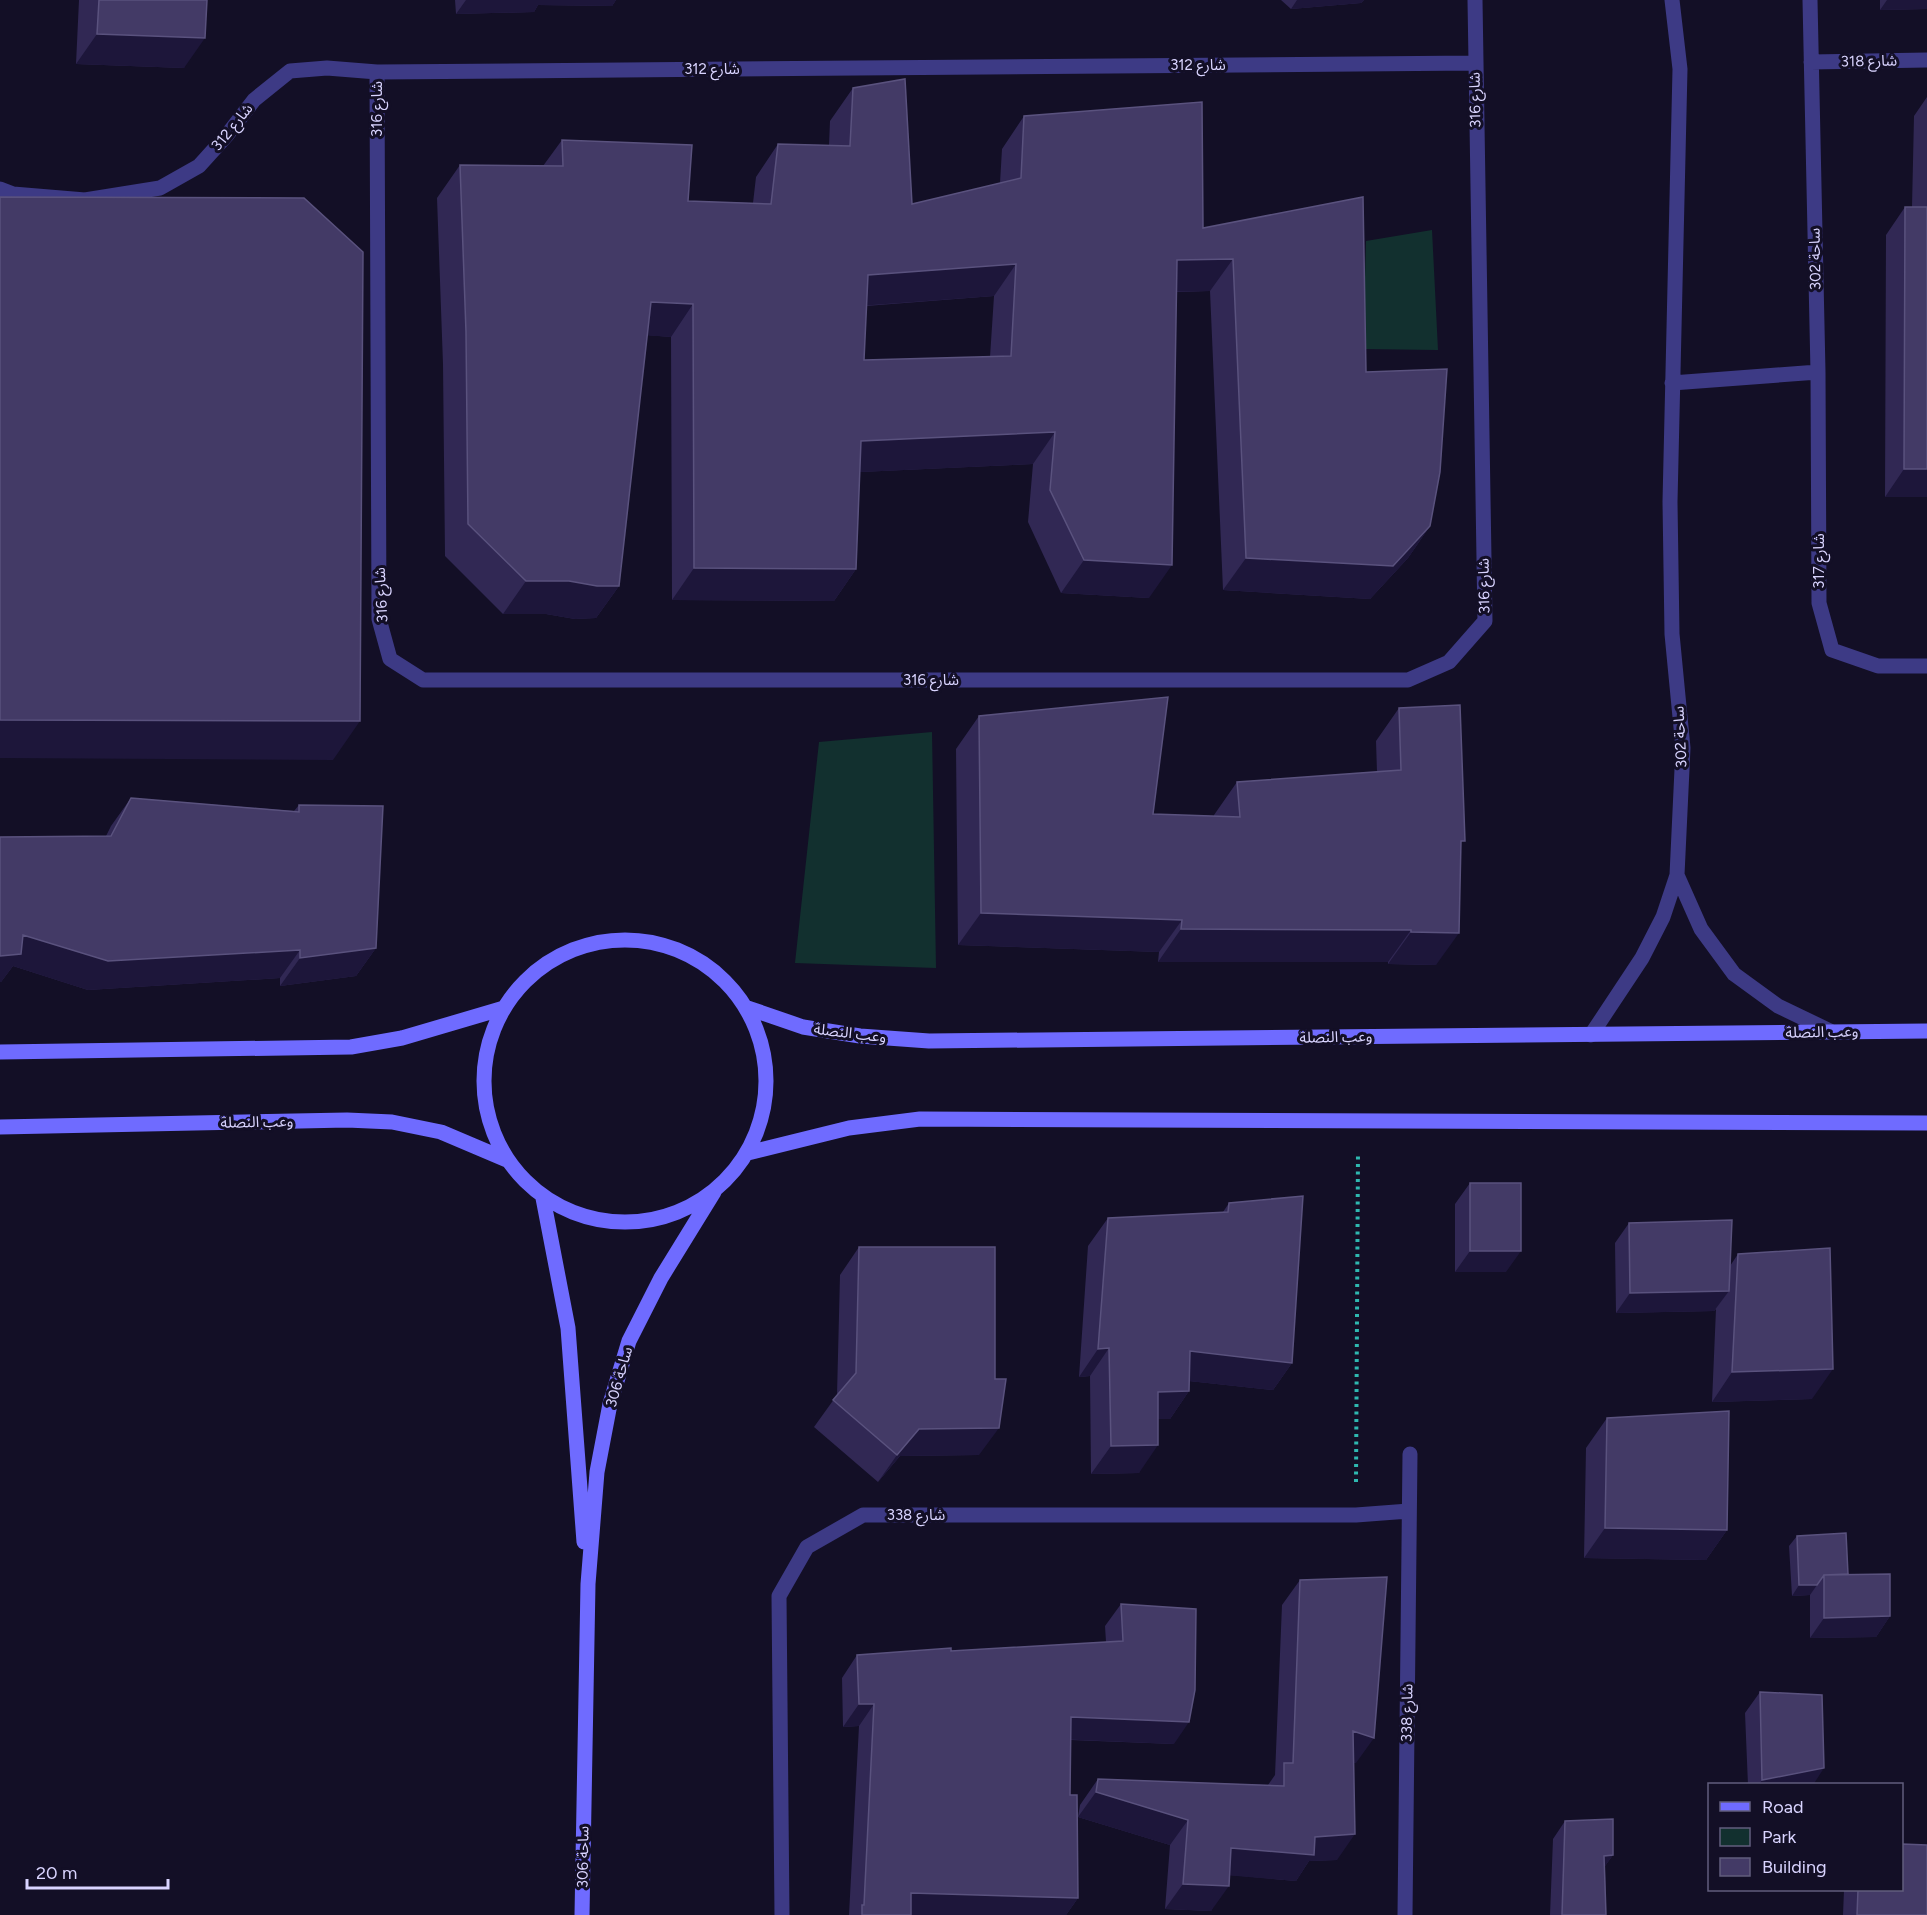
<svg xmlns="http://www.w3.org/2000/svg" width="1927" height="1915" viewBox="0 0 1927 1915" font-family="Figtree,'Noto Sans Arabic',sans-serif">
	<style>
		.green { fill: #12302f }
		.lines { fill: none; stroke-linecap: round; stroke-linejoin: round }
		.path { stroke: #2fb8b0; stroke-width: 4; stroke-dasharray: 3 4.5; stroke-linecap: butt }
		.street { stroke: #3d3a85; stroke-width: 15 }
		.secondary { stroke: #6f6bff; stroke-width: 15 }
		.wall { fill: #312854; fill-rule: evenodd }
		.shaded-wall { fill: #1d163a }
		.building { fill: #433a66; stroke: #5a527e; stroke-width: 1.5; fill-rule: evenodd }
		.labels { text-anchor: middle; dominant-baseline: central; stroke-width: 6; stroke-linejoin: round; paint-order: stroke }
		.street-label { font-size: 15px; fill: #d9d4ff; stroke: #130f26 }
	</style>
	<rect width="100%" height="100%" fill="#130f26"/>
	<path class="green" d="M 1432,230 L 1438,350 L 1363,349 L 1366,241 Z
		M 932,732 L 936,968 L 795,963 L 819,742 Z"/>
	<g class="lines">
		<path class="path" d="M 1356,1482 L 1358,1153"/>
		<path class="street" d="M 1810,0 L 1818,372 L 1819,603 L 1832,650 L 1878,666 L 1927,666
			M 1811,62 L 1927,60
			M 377,72 L 379,619 L 390,659 L 423,680 L 1408,680 L 1449,662 L 1485,621 L 1475,0
			M 0,189 L 13,194 L 85,200 L 160,188 L 199,166 L 227,135 L 254,100 L 290,71 L 327,68 L 377,72 L 1475,63
			M 1672,383 L 1818,372
			M 1677,875 L 1701,929 L 1734,974 L 1778,1006 L 1830,1031
			M 1591,1035 L 1642,958 L 1663,917 L 1677,875 L 1683,748 L 1672,634 L 1670,502 L 1680,69 L 1672,0
			M 782,1915 L 779,1596 L 807,1547 L 863,1515 L 1356,1515 L 1409,1511
			M 1405,1915 L 1410,1454"/>
		<path class="secondary" d="M484 1081a141 141 0 1 1 282 0a141 141 0 1 1-282 0Z
			M 748,1008 L 803,1027 L 860,1036 L 929,1041 L 1927,1031
			M 0,1052 L 351,1047 L 402,1038 L 504,1008
			M 0,1127 L 347,1120 L 392,1122 L 441,1132 L 507,1160
			M 748,1153 L 849,1128 L 920,1119 L 1927,1123
			M 543,1198 L 568,1328 L 584,1542
			M 582,1915 L 588,1584 L 597,1472 L 610,1404 L 629,1341 L 661,1278 L 714,1192"/>
	</g>
	<path class="wall" d="M 79,0 L 207,0 L 184,68 L 76,64 Z
		M 455,0 L 616,0 L 612,6 L 538,5 L 534,12 L 456,14 Z
		M 1281,0 L 1364,0 L 1361,3 L 1291,9 Z
		M 1880,0 L 1927,0 L 1927,9 L 1880,10 Z
		M 853,88 L 912,204 L 1000,183 L 1002,149 L 1024,116 L 1203,228 L 1366,372 L 1430,526 L 1408,558 L 1370,599 L 1223,590 L 1210,291 L 1177,292 L 1149,598 L 1061,593 L 1028,522 L 1033,464 L 860,472 L 856,569 L 834,601 L 672,600 L 671,337 L 647,335 L 619,586 L 596,618 L 575,619 L 546,614 L 503,614 L 445,556 L 443,364 L 437,198 L 460,165 L 543,166 L 562,140 L 688,201 L 753,203 L 756,177 L 778,144 L 829,145 L 830,121 ZM 994,296 L 990,357 L 864,360 L 866,306 Z
		M 1927,97 L 1927,497 L 1885,497 L 1886,235 L 1905,207 L 1912,207 L 1914,116 Z
		M 1399,708 L 1461,847 L 1436,965 L 1388,964 L 1388,962 L 1158,962 L 1159,952 L 958,945 L 956,749 L 979,716 L 1153,814 L 1214,816 L 1214,815 L 1237,782 L 1377,772 L 1376,741 Z
		M 131,798 L 294,811 L 299,805 L 376,948 L 356,976 L 280,986 L 280,978 L 88,990 L 13,966 L 1,982 L 0,982 L 106,836 L 111,826 Z
		M 1470,1183 L 1506,1272 L 1455,1272 L 1455,1204 Z
		M 1229,1203 L 1292,1363 L 1273,1390 L 1189,1381 L 1189,1391 L 1170,1419 L 1158,1419 L 1139,1473 L 1091,1474 L 1090,1376 L 1079,1377 L 1088,1246 L 1108,1218 L 1223,1212 Z
		M 1629,1223 L 1730,1266 L 1738,1254 L 1812,1399 L 1712,1402 L 1716,1309 L 1714,1311 L 1616,1313 L 1615,1243 Z
		M 859,1247 L 979,1455 L 900,1456 L 878,1482 L 814,1427 L 837,1395 L 840,1275 Z
		M 1607,1418 L 1727,1530 L 1706,1560 L 1584,1558 L 1586,1448 Z
		M 1797,1536 L 1848,1574 L 1890,1616 L 1876,1637 L 1810,1638 L 1810,1595 L 1792,1596 L 1789,1546 Z
		M 1300,1580 L 1356,1763 L 1353,1762 L 1337,1860 L 1309,1861 L 1296,1881 L 1230,1875 L 1211,1911 L 1165,1909 L 1170,1845 L 1078,1817 L 1080,1805 L 1098,1779 L 1268,1785 L 1275,1775 L 1282,1605 Z
		M 1121,1604 L 1174,1744 L 1071,1740 L 1070,1795 L 1078,1898 L 1066,1915 L 849,1915 L 859,1726 L 843,1727 L 842,1678 L 857,1655 L 951,1651 L 1106,1642 L 1105,1626 Z
		M 1760,1692 L 1813,1785 L 1748,1785 L 1745,1713 Z
		M 1565,1821 L 1613,1855 L 1605,1866 L 1606,1915 L 1550,1915 L 1553,1839 Z
		M 1844,1890 L 1902,1890 L 1927,1915 L 1843,1915 Z"/>
	<path class="shaded-wall" d="M 466,0 L 616,0 L 612,6 L 538,5 L 534,12 L 456,14 Z
		M 1297,0 L 1364,0 L 1361,3 L 1291,9 Z
		M 1887,0 L 1927,0 L 1927,9 L 1880,10 Z
		M 97,34 L 205,38 L 184,68 L 76,64 Z
		M 1233,259 L 1210,291 L 1154,292 L 1177,260 Z
		M 1016,264 L 994,296 L 845,307 L 868,275 Z
		M 651,302 L 693,304 L 671,337 L 628,334 Z
		M 1055,432 L 1033,464 L 839,473 L 861,441 Z
		M 1904,469 L 1927,469 L 1927,497 L 1885,497 Z
		M 1430,526 L 1408,558 L 1370,599 L 1223,590 L 1246,558 Z
		M 1084,560 L 1172,565 L 1149,598 L 1061,593 Z
		M 694,568 L 856,569 L 834,601 L 672,600 Z
		M 526,581 L 569,581 L 619,586 L 596,618 L 575,619 L 546,614 L 503,614 Z
		M 0,720 L 360,721 L 333,760 L 0,758 Z
		M 981,913 L 1182,920 L 1159,952 L 958,945 Z
		M 1181,929 L 1411,930 L 1388,962 L 1158,962 Z
		M 1411,932 L 1459,933 L 1436,965 L 1388,964 Z
		M 23,935 L 300,950 L 280,978 L 88,990 L 13,966 L 1,982 L 0,982 L 0,956 Z
		M 376,948 L 356,976 L 280,986 L 300,958 Z
		M 1470,1251 L 1521,1251 L 1506,1272 L 1455,1272 Z
		M 1729,1291 L 1714,1311 L 1616,1313 L 1630,1293 Z
		M 1109,1348 L 1090,1376 L 1079,1377 L 1098,1349 Z
		M 1190,1351 L 1292,1363 L 1273,1390 L 1170,1379 Z
		M 1833,1369 L 1812,1399 L 1712,1402 L 1732,1372 Z
		M 1189,1391 L 1170,1419 L 1139,1419 L 1158,1392 Z
		M 999,1428 L 979,1455 L 900,1456 L 878,1482 L 897,1455 L 919,1429 Z
		M 1158,1445 L 1139,1473 L 1091,1474 L 1111,1446 Z
		M 1605,1528 L 1727,1530 L 1706,1560 L 1584,1558 Z
		M 1799,1585 L 1817,1585 L 1810,1595 L 1792,1596 Z
		M 1890,1616 L 1876,1637 L 1810,1638 L 1824,1618 Z
		M 859,1704 L 874,1704 L 859,1726 L 843,1727 Z
		M 1071,1717 L 1189,1722 L 1174,1744 L 1056,1739 Z
		M 1353,1731 L 1374,1738 L 1356,1763 L 1335,1757 Z
		M 1824,1768 L 1813,1785 L 1759,1785 L 1762,1780 Z
		M 1096,1792 L 1188,1820 L 1170,1845 L 1078,1817 Z
		M 1355,1834 L 1337,1860 L 1309,1861 L 1296,1881 L 1213,1874 L 1231,1848 L 1315,1837 Z
		M 1613,1855 L 1600,1873 L 1604,1856 Z
		M 1183,1884 L 1229,1886 L 1211,1911 L 1165,1909 Z
		M 911,1893 L 1078,1898 L 1066,1915 L 896,1915 Z"/>
	<path class="building" d="M 99,0 L 207,0 L 205,38 L 97,34 Z
		M 905,79 L 912,204 L 1021,178 L 1024,116 L 1202,102 L 1203,228 L 1363,197 L 1366,372 L 1447,369 L 1440,472 L 1430,526 L 1393,566 L 1246,558 L 1233,259 L 1177,260 L 1172,565 L 1084,560 L 1050,490 L 1055,432 L 861,441 L 856,569 L 694,568 L 693,304 L 651,302 L 619,586 L 597,586 L 569,581 L 526,581 L 468,524 L 466,332 L 460,165 L 563,166 L 562,140 L 692,145 L 688,201 L 771,204 L 778,144 L 850,146 L 853,88 ZM 1016,264 L 1011,356 L 864,360 L 868,275 Z
		M 0,197 L 304,198 L 363,252 L 360,721 L 0,720 Z
		M 1905,207 L 1927,207 L 1927,469 L 1904,469 Z
		M 1168,697 L 1153,814 L 1240,817 L 1237,782 L 1401,770 L 1399,708 L 1460,705 L 1465,841 L 1461,841 L 1459,933 L 1411,932 L 1411,930 L 1181,929 L 1182,920 L 981,913 L 979,716 Z
		M 131,798 L 299,812 L 299,805 L 383,806 L 376,948 L 300,958 L 300,950 L 108,961 L 23,935 L 21,954 L 0,956 L 0,837 L 111,836 Z
		M 1470,1183 L 1521,1183 L 1521,1251 L 1470,1251 Z
		M 1303,1196 L 1292,1363 L 1190,1351 L 1189,1391 L 1158,1392 L 1158,1445 L 1111,1446 L 1109,1348 L 1098,1349 L 1108,1218 L 1228,1212 L 1229,1203 Z
		M 1732,1220 L 1729,1291 L 1630,1293 L 1629,1223 Z
		M 859,1247 L 995,1247 L 995,1379 L 1006,1379 L 999,1428 L 919,1429 L 897,1455 L 833,1400 L 856,1373 Z
		M 1830,1248 L 1833,1369 L 1732,1372 L 1738,1254 Z
		M 1729,1411 L 1727,1530 L 1605,1528 L 1607,1418 Z
		M 1846,1533 L 1848,1574 L 1824,1575 L 1817,1585 L 1799,1585 L 1797,1536 Z
		M 1890,1574 L 1890,1616 L 1824,1618 L 1824,1575 Z
		M 1387,1577 L 1374,1738 L 1353,1731 L 1355,1834 L 1315,1837 L 1314,1855 L 1231,1848 L 1229,1886 L 1183,1884 L 1188,1820 L 1096,1792 L 1098,1779 L 1284,1786 L 1284,1763 L 1293,1763 L 1300,1580 Z
		M 1121,1604 L 1196,1609 L 1195,1690 L 1189,1722 L 1071,1717 L 1070,1795 L 1077,1795 L 1078,1898 L 911,1893 L 911,1915 L 862,1915 L 862,1905 L 864,1905 L 874,1704 L 859,1704 L 857,1655 L 951,1648 L 951,1651 L 1123,1641 Z
		M 1760,1692 L 1822,1695 L 1824,1768 L 1762,1780 Z
		M 1613,1819 L 1613,1855 L 1604,1856 L 1606,1915 L 1562,1915 L 1565,1821 Z
		M 1902,1844 L 1927,1845 L 1927,1915 L 1857,1915 L 1858,1890 L 1902,1890 Z"/>
	<g class="labels">
		<g class="street-label">
			<text transform="translate(1869 61) rotate(-1)">شارع 318</text>
			<text x="1198" y="65">شارع 312</text>
			<text x="712" y="69">شارع 312</text>
			<text transform="translate(1475 100) rotate(-91)">شارع 316</text>
			<text transform="translate(377 109) rotate(-90)">شارع 316</text>
			<text transform="translate(232 127) rotate(-51)">شارع 312</text>
			<text transform="translate(1815 259) rotate(-91)">ساحة 302</text>
			<text transform="translate(1819 561) rotate(-90)">شارع 317</text>
			<text transform="translate(1484 586) rotate(-91)">شارع 316</text>
			<text transform="translate(381 595) rotate(-93)">شارع 316</text>
			<text x="931" y="680">شارع 316</text>
			<text transform="translate(1680 737) rotate(-93)">ساحة 302</text>
			<text transform="translate(1822 1032) rotate(-1)">وعب النصلة</text>
			<text transform="translate(850 1033) rotate(7)">وعب النصلة</text>
			<text transform="translate(1336 1037) rotate(-1)">وعب النصلة</text>
			<text transform="translate(257 1122) rotate(-1)">وعب النصلة</text>
			<text transform="translate(619 1377) rotate(-74)">ساحة 306</text>
			<text x="916" y="1515">شارع 338</text>
			<text transform="translate(1407 1713) rotate(-89)">شارع 338</text>
			<text transform="translate(583 1857) rotate(-89)">ساحة 306</text>
		</g>
	</g>
	<rect x="1708" y="1783" width="195" height="108" fill="#130f26" stroke="#625e7d" stroke-width="1.5"/>
	<rect x="1720" y="1802" width="30" height="9" fill="#6f6bff" stroke="#625e7d" stroke-width="1.5"/>
	<text x="1762" y="1813" font-size="18" fill="#d9d4ff">Road</text>
	<rect x="1720" y="1828" width="30" height="18" fill="#12302f" stroke="#625e7d" stroke-width="1.5"/>
	<text x="1762" y="1843" font-size="18" fill="#d9d4ff">Park</text>
	<rect x="1720" y="1858" width="30" height="18" fill="#433a66" stroke="#625e7d" stroke-width="1.5"/>
	<text x="1762" y="1873" font-size="18" fill="#d9d4ff">Building</text>
	<path d="M27 1879v9h141v-9" fill="none" stroke="#d9d4ff" stroke-width="3"/>
	<text x="36" y="1879" font-size="18" fill="#d9d4ff" stroke="#130f26" stroke-width="4.5" paint-order="stroke">20 m</text>
</svg>
